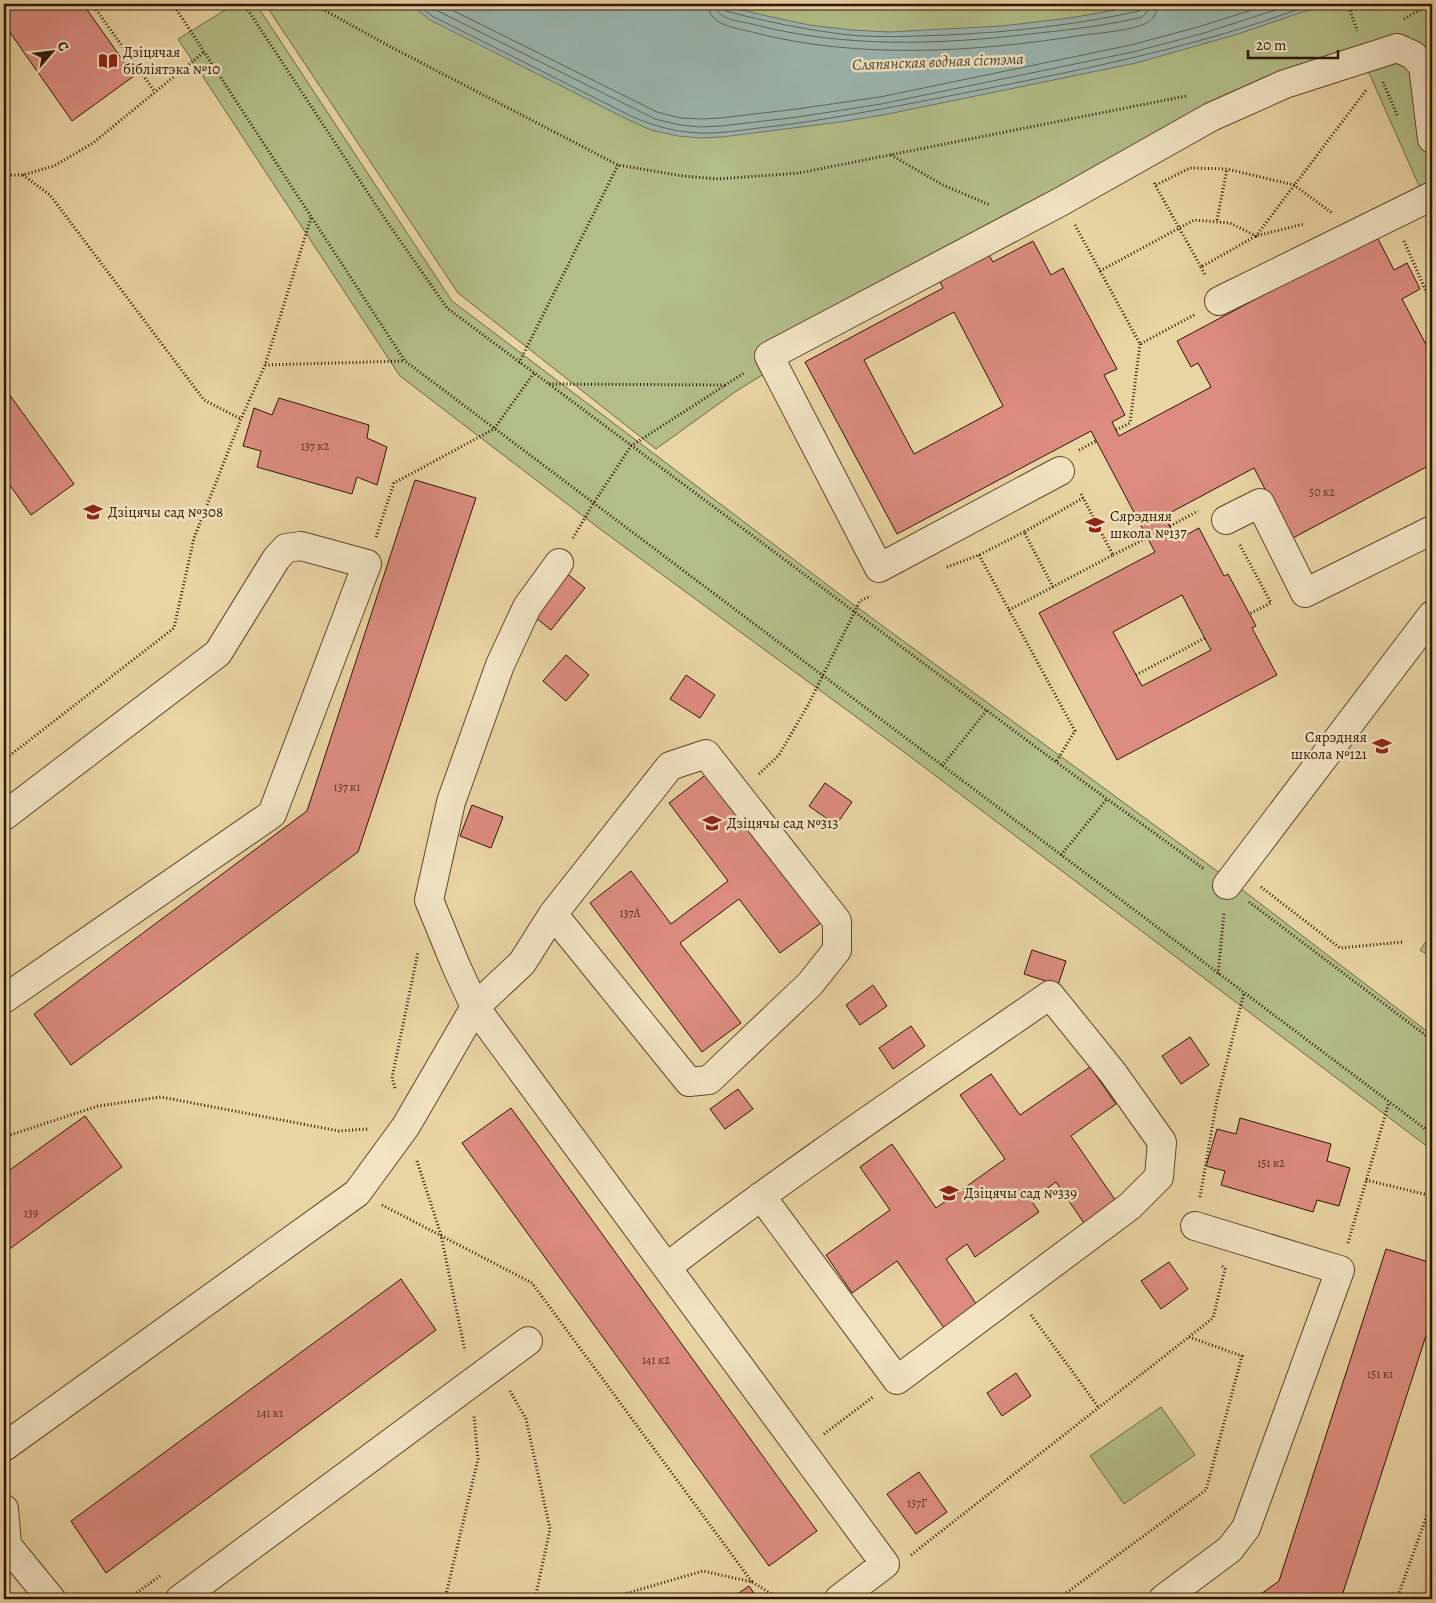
<svg xmlns="http://www.w3.org/2000/svg" width="1436" height="1603" viewBox="0 0 1436 1603" font-family="Alegreya,serif">
	<style>
		.green { fill: #b3bd88; stroke: #716a45 }
		.water { fill: #9bb6b0; stroke: #70766a }
		.lines { fill: none; stroke-linecap: round; stroke-linejoin: round }
		.shore { stroke: #656659; stroke-width: 1 }
		.building { fill: #dc8c80; stroke: #2f1602; fill-rule: evenodd }
		.minor-casing { stroke: #5e462a; stroke-width: 30 }
		.path { stroke: #2f1602; stroke-width: 3; stroke-dasharray: 1 2.5; stroke-linecap: butt }
		.minor { stroke: #f1e3c3; stroke-width: 28 }
		.labels { text-anchor: middle; dominant-baseline: central; stroke-width: 5; stroke-linejoin: round; paint-order: stroke }
		.number-label { font-size: 12px; fill: #5a3422 }
		.poi-label { font-size: 15px; fill: #2f1602; stroke: #f1e3c3; text-anchor: start }
		.water-label { font-size: 16px; font-style: italic; fill: #4f4636; stroke: #f1e3c3 }
	</style>
	<rect width="100%" height="100%" fill="#e9d4a3"/>
	<filter id="stains"><feTurbulence type="fractalNoise" baseFrequency=".004" numOctaves="4"/><feColorMatrix values="0 0 0 0 .2 0 0 0 0 .09 0 0 0 0 .02 0 0 0 .5 -.17"/></filter>
	<radialGradient id="worn" r=".72"><stop offset=".6" stop-color="#630" stop-opacity="0"/><stop offset="1" stop-color="#630" stop-opacity=".3"/></radialGradient>
	<path class="green" d="M 235,4 L 256,4 L 452,301 L 846,599 L 1232,882 L 1432,1035 L 1432,1150 L 904,752 L 600,529 L 400,376 L 178,39 Z
		M 265,4 L 1432,4 L 1432,215 L 1365,64 L 1286,92 L 1202,138 L 775,367 L 735,392 L 656,449 L 458,293 Z
		M 1432,933 L 1432,958 L 1420,950 Z
		M 1161,1407 L 1195,1455 L 1124,1504 L 1090,1456 Z"/>
	<path class="water" d="M 410,4 L 718,4 L 767,16 L 809,25 L 851,30 L 889,32 L 1002,26 L 1070,18 L 1149,4 L 1326,4 L 1238,34 L 1136,63 L 883,115 L 840,122 L 722,137 L 700,138 L 678,136 L 651,130 L 629,120 L 430,20 Z"/>
	<g class="lines">
		<path class="shore" d="M 417,4 L 432,16 L 631,116 C 653,126 675,132 700,133 C 723,134 746,129 768,127 C 826,120 882,109 939,98 C 1065,73 1192,50 1312,4
			M 427,4 L 436,10 L 655,119 L 680,125 L 700,127 L 721,126 L 798,117 L 881,104 L 1133,52 L 1201,34 L 1294,4
			M 440,4 L 657,112 L 681,118 L 701,119 L 720,118 L 797,109 L 880,97 L 1131,45 L 1198,27 L 1271,4
			M 708,4 C 709,26 734,27 752,32 C 859,60 975,52 1084,35 C 1101,33 1133,30 1147,23 C 1154,19 1157,12 1158,4
			M 716,4 C 716,20 739,21 752,24 C 843,48 937,45 1030,34 C 1067,30 1105,26 1142,17 L 1148,11 L 1150,4
			M 722,4 L 723,8 L 726,11 C 767,22 807,30 849,35 C 882,38 915,36 947,35 C 1012,32 1076,25 1139,11 L 1143,8 L 1144,4"/>
	</g>
	<path class="building" d="M 4,4 L 83,4 L 134,76 L 72,121 L 4,24 Z
		M 1376,235 L 1394,270 L 1407,263 L 1420,289 L 1402,299 L 1432,356 L 1432,464 L 1291,539 L 1254,468 L 1164,516 L 1177,540 L 1199,528 L 1224,576 L 1228,574 L 1256,626 L 1252,628 L 1277,675 L 1117,760 L 1039,613 L 1155,552 L 1091,431 L 897,534 L 805,362 L 943,288 L 937,276 L 986,250 L 993,262 L 1033,241 L 1051,275 L 1063,268 L 1117,369 L 1104,375 L 1125,415 L 1112,422 L 1119,436 L 1211,387 L 1198,363 L 1191,367 L 1177,341 ZM 954,312 L 1003,406 L 914,454 L 864,360 ZM 1182,595 L 1211,650 L 1142,686 L 1113,632 Z
		M 4,387 L 74,484 L 31,515 L 4,477 Z
		M 279,398 L 369,425 L 367,438 L 387,447 L 377,485 L 357,477 L 352,494 L 257,467 L 261,451 L 243,446 L 254,408 L 272,415 Z
		M 415,480 L 476,498 L 358,852 L 71,1065 L 34,1014 L 307,811 Z
		M 565,572 L 585,588 L 551,630 L 531,614 Z
		M 566,655 L 589,675 L 566,701 L 543,681 Z
		M 686,675 L 715,695 L 700,718 L 670,699 Z
		M 708,773 L 821,923 L 780,953 L 739,899 L 680,943 L 741,1023 L 702,1052 L 590,903 L 631,871 L 671,924 L 728,881 L 669,803 Z
		M 825,783 L 852,802 L 836,825 L 809,806 Z
		M 472,805 L 503,817 L 491,848 L 460,836 Z
		M 1032,950 L 1066,961 L 1058,985 L 1024,974 Z
		M 873,985 L 887,1006 L 860,1025 L 846,1005 Z
		M 911,1026 L 925,1046 L 893,1069 L 879,1048 Z
		M 1190,1037 L 1209,1065 L 1181,1084 L 1162,1056 Z
		M 1090,1067 L 1116,1104 L 1071,1136 L 1118,1204 L 1086,1226 L 1056,1182 L 1031,1200 L 1039,1212 L 975,1257 L 967,1244 L 946,1259 L 977,1305 L 944,1328 L 897,1261 L 852,1293 L 826,1255 L 890,1210 L 860,1167 L 892,1144 L 936,1208 L 1005,1159 L 960,1095 L 991,1074 L 1020,1115 Z
		M 738,1089 L 753,1109 L 725,1129 L 710,1109 Z
		M 511,1108 L 817,1531 L 769,1566 L 462,1143 Z
		M 85,1116 L 122,1167 L 4,1253 L 4,1174 Z
		M 1240,1118 L 1331,1144 L 1327,1161 L 1350,1168 L 1339,1206 L 1317,1200 L 1313,1212 L 1221,1185 L 1225,1171 L 1206,1166 L 1217,1129 L 1236,1134 Z
		M 1386,1249 L 1432,1263 L 1432,1317 L 1341,1599 L 1254,1599 L 1279,1581 Z
		M 1169,1262 L 1188,1289 L 1161,1309 L 1141,1281 Z
		M 401,1279 L 436,1330 L 106,1573 L 71,1521 Z
		M 1016,1373 L 1031,1396 L 1002,1416 L 987,1393 Z
		M 919,1472 L 947,1512 L 916,1534 L 887,1494 Z
		M 749,1586 L 758,1599 L 730,1599 Z"/>
	<g class="lines">
		<g class="minor-casing">
			<path id="minor" d="M 1219,301 L 1432,196
				M 1060,471 L 879,568 L 769,356 L 1062,201 L 1211,117 L 1285,84 L 1397,48 L 1413,55 L 1423,66 L 1432,139
				M 1226,520 L 1260,503 L 1305,593 L 1432,530
				M 559,563 L 527,607 L 500,665 L 451,802 L 429,900 L 456,966 L 475,1007 L 885,1564 L 839,1599
				M 4,816 L 218,653 L 276,559 L 286,548 L 301,546 L 367,564 L 272,814 L 4,999
				M 1227,885 L 1432,615
				M 667,1267 C 791,1171 921,1084 1050,995 L 1113,1073 L 1162,1142 L 1159,1177 L 1130,1206 L 897,1380 L 761,1196
				M 4,1447 L 357,1193 L 406,1126 L 475,1007 L 522,963 L 553,914 L 670,766 L 706,754 L 837,921 L 837,950 L 810,984 L 709,1080 L 689,1082 L 553,914
				M 4,1509 L 7,1545 L 51,1599
				M 180,1599 L 528,1341
				M 1163,1599 L 1230,1549 L 1246,1528 L 1340,1270 L 1195,1226"/>
		</g>
		<path class="path" d="M 92,4 L 155,92
			M 173,4 L 405,361 L 1432,1134
			M 244,4 L 383,216 L 447,308 L 1056,762 L 1204,869
			M 313,4 L 391,47 L 618,165 L 683,176 L 718,179 L 799,173 L 1186,96
			M 1348,4 L 1357,31
			M 1404,19 L 1430,4
			M 1426,27 L 1432,29
			M 1383,82 L 1398,117
			M 891,155 L 943,185 L 990,205
			M 4,175 L 23,175 L 54,166 L 93,143 L 204,52
			M 23,175 L 50,195 L 204,400 L 241,419
			M 1154,183 L 1201,267 L 1256,236 L 1304,224
			M 1156,185 L 1190,168 L 1227,169 L 1294,185 L 1332,213
			M 1217,220 L 1227,169
			M 1075,225 L 1140,344 L 1196,314
			M 1404,241 L 1432,305
			M 1201,267 L 1205,275
			M 1100,271 L 1194,220 L 1230,223 L 1256,236 L 1367,89
			M 519,363 L 618,165
			M 265,365 L 405,361
			M 549,384 L 725,385
			M 1116,430 L 1130,423 L 1140,344
			M 1079,450 L 1096,441
			M 1170,526 L 1198,511
			M 376,537 L 394,483 L 494,429 L 534,373
			M 573,538 L 593,504 L 631,446 L 744,373
			M 1240,545 L 1271,603 L 1249,614
			M 979,555 L 1075,731 L 1056,762
			M 1113,555 L 1147,538
			M 947,567 L 979,555 L 1024,532
			M 1053,587 L 1024,532 L 1083,498
			M 1009,610 L 1113,555 L 1080,492
			M 1136,675 L 1205,638
			M 4,760 L 174,628 L 194,538 L 241,419 L 265,365 L 311,218
			M 942,766 L 987,710
			M 759,774 L 779,755 L 808,705 L 860,601 L 871,596
			M 1061,855 L 1107,799
			M 1261,887 L 1340,948 L 1403,942
			M 1249,902 L 1432,1040
			M 1218,974 L 1224,913
			M 395,1088 L 392,1078 L 418,952
			M 4,1137 L 98,1106 L 161,1097 L 339,1131 L 368,1129
			M 417,1161 L 441,1235 L 465,1351
			M 1366,1180 L 1432,1196
			M 1200,1197 L 1217,1100 L 1244,993
			M 382,1205 L 532,1283 L 752,1582
			M 1348,1243 L 1389,1102
			M 1031,1315 L 1099,1408
			M 510,1391 L 526,1419 L 550,1529 L 535,1599
			M 824,1434 L 873,1397
			M 911,1555 L 1213,1318 L 1225,1269 L 1222,1266
			M 128,1599 L 160,1576
			M 445,1599 L 478,1459 L 474,1416
			M 607,1599 L 703,1571 L 752,1582 L 780,1599
			M 1058,1599 L 1206,1490 L 1242,1356 L 1189,1337
			M 1397,1599 L 1432,1501"/>
		<use href="#minor" class="minor"/>
	</g>
	<defs>
		<g id="library-bare" transform="scale(1.5)"><path d="M-6-4Q-3-5.5-.7-3.5V5Q-3 3-6 4ZM6-4Q3-5.5 .7-3.5V5Q3 3 6 4Z" fill="#8f2418" stroke="#f1e3c3" stroke-width="2.5" paint-order="stroke"/></g>
		<g id="school-bare" transform="scale(1.5)"><path d="M0-5L7-2L0 1L-7-2ZM-4 1L0 2.5L4 1V4Q0 6-4 4Z" fill="#8f2418" stroke="#f1e3c3" stroke-width="2.5" paint-order="stroke"/></g>
	</defs>
	<g fill-rule="evenodd">
		<use href="#library-bare" x="108" y="61"/>
		<use href="#school-bare" x="93" y="512"/>
		<use href="#school-bare" x="1095" y="525"/>
		<use href="#school-bare" x="1382" y="746"/>
		<use href="#school-bare" x="712" y="823"/>
		<use href="#school-bare" x="949" y="1193"/>
	</g>
	<g class="labels">
		<g class="number-label">
			<text x="315" y="446">137 к2</text>
			<text x="1322" y="492">50 к2</text>
			<text x="347" y="787">137 к1</text>
			<text x="630" y="913">137А</text>
			<text x="1271" y="1163">151 к2</text>
			<text x="31" y="1213">139</text>
			<text x="656" y="1360">141 к2</text>
			<text x="1380" y="1374">151 к1</text>
			<text x="270" y="1413">141 к1</text>
			<text x="917" y="1503">137Г</text>
		</g>
		<g class="poi-label">
			<text x="123" y="52">Дзіцячая<tspan x="123" dy="17">бібліятэка №10</tspan></text>
			<text x="108" y="512">Дзіцячы сад №308</text>
			<text x="1110" y="516">Сярэдняя<tspan x="1110" dy="17">школа №137</tspan></text>
			<text x="1367" y="737" text-anchor="end">Сярэдняя<tspan x="1367" dy="17">школа №121</tspan></text>
			<text x="727" y="823">Дзіцячы сад №313</text>
			<text x="964" y="1193">Дзіцячы сад №339</text>
		</g>
		<g class="water-label">
			<text transform="translate(938 62) rotate(-2)">Сляпянская водная сістэма</text>
		</g>
	</g>
	<rect width="1436" height="1603" fill="none" stroke="#e9d4a3" stroke-width="20"/>
	<rect x="5" y="5" width="1426" height="1593" fill="none" stroke="#2f1602" stroke-width="2.5"/>
	<rect x="10" y="10" width="1416" height="1583" fill="none" stroke="#2f1602"/>
	<g transform="translate(52 52) rotate(62)" stroke="#f1e3c3" stroke-width="4" paint-order="stroke">
	<path d="M0-4L9 19L0 12L-9 19Z" fill="#2f1602"/>
	<text y="-8" font-size="14" font-weight="bold" text-anchor="middle" fill="#2f1602">С</text>
	</g>
	<path d="M1248 50v8h90v-8" fill="none" stroke="#2f1602" stroke-width="2.5"/>
	<text x="1256" y="50" font-size="15" fill="#2f1602" stroke="#f1e3c3" stroke-width="4" paint-order="stroke">20 m</text>
	<rect width="100%" height="100%" filter="url(#stains)"/>
	<rect width="100%" height="100%" fill="url(#worn)"/>
</svg>
